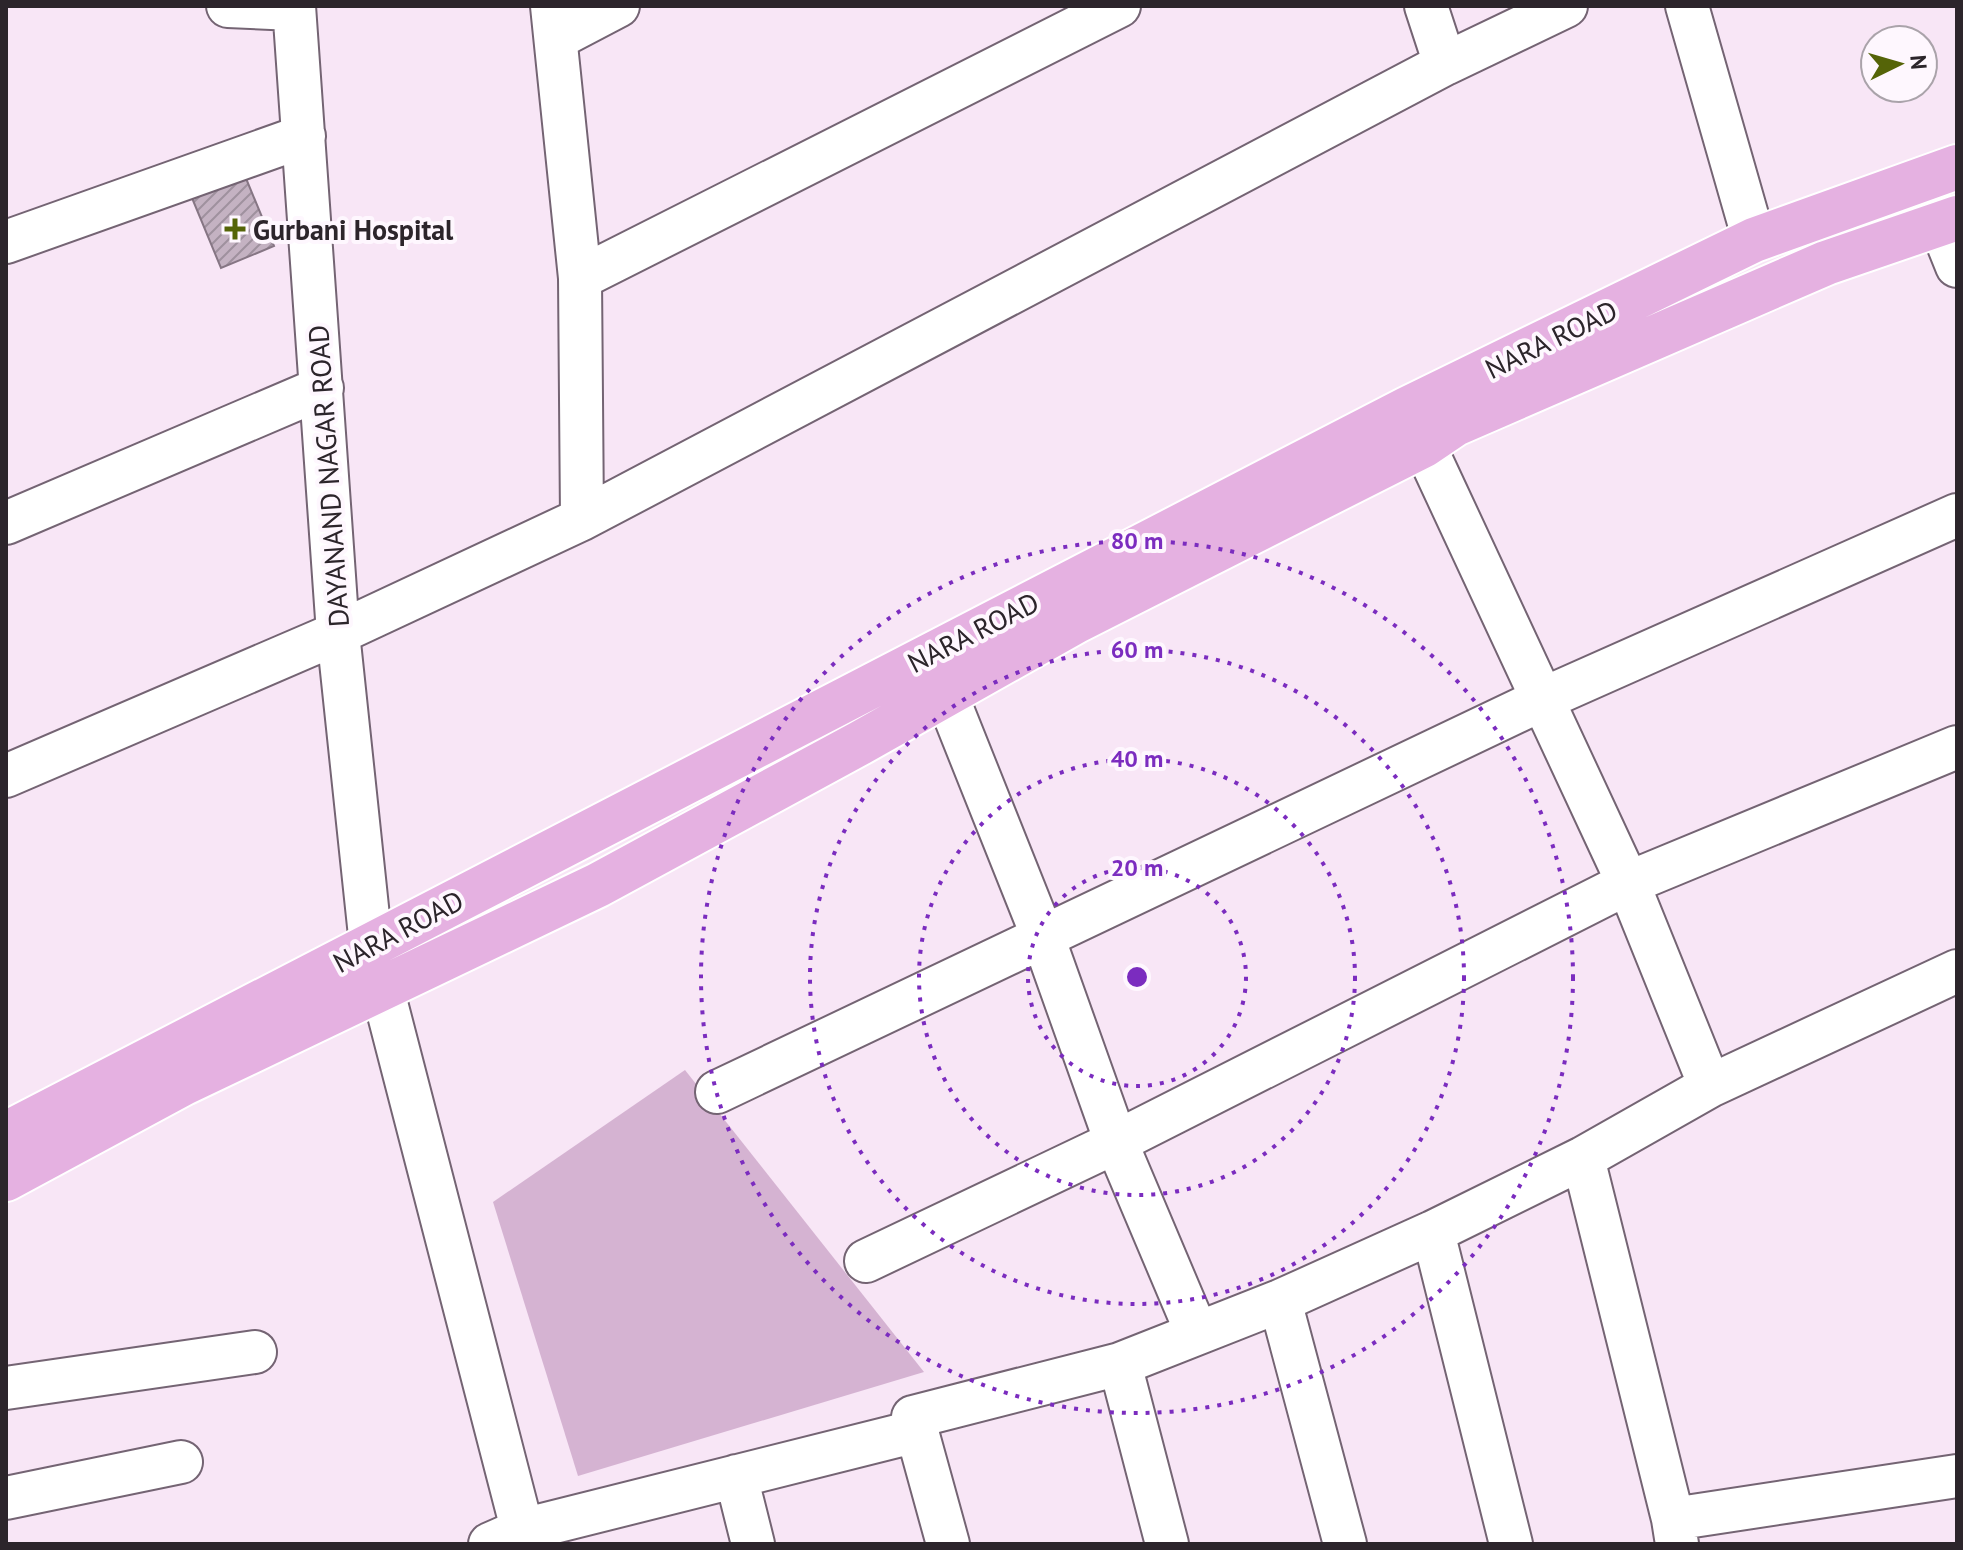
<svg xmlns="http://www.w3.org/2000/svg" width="1963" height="1550" viewBox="0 0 1963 1550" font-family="'PT Sans',sans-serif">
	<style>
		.grass { fill: #d5b3d2 }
		.building { fill: url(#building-hatch); stroke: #867684; stroke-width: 2 }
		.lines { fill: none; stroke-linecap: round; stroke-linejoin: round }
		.minor-casing { stroke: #746473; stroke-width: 46 }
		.major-casing { stroke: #fff; stroke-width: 48 }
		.minor { stroke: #fff; stroke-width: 42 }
		.major { stroke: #e5b1e1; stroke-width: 44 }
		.ring { fill: none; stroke: #7b2cbf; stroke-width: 4; stroke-dasharray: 4 8 }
		.poi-dot { fill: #556408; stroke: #fef7fe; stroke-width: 3 }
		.labels { text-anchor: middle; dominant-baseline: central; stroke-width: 8; stroke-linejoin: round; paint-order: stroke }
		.poi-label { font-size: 28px; font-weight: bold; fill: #2c252b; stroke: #fef7fe; text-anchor: start }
		.street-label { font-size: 28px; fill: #2c252b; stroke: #fef7fe }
		.centre { fill: #7b2cbf; stroke: #fef7fe; stroke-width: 4 }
		.ring-label { font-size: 24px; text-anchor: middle; font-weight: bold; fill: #7b2cbf; stroke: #fef7fe; stroke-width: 8; stroke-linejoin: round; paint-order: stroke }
	</style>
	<defs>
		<pattern id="building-hatch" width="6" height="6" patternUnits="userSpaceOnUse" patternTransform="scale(2)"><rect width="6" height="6" fill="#c4b2c2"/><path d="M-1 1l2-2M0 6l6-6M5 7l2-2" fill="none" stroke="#9f919e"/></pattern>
	</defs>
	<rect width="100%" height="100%" fill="#f8e6f6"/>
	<path class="grass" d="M 685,1070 L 924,1372 L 578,1476 L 493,1202 Z"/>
	<path class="building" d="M 245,176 L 274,246 L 221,268 L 192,198 Z"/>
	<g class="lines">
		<g class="minor-casing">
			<path id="minor" d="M 228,6 L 294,9
				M 294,6 L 338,633 L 371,945 L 526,1544
				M 552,6 L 580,278 L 582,519
				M 1426,6 L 1445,64
				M 1687,6 L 1754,240
				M 557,38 L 618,6
				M 1940,224 L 1957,266
				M 6,242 L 304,136
				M 580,278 L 1119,6
				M 1424,445 L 1628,883 L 1710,1086
				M 6,523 L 322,388
				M 930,665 L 946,694 L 1043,937 L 1116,1142 L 1628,883 L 1957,747
				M 6,776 L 338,633 L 582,519 L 1445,64 L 1566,6
				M 717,1092 L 1543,699 L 1957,515
				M 1583,1158 L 1673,1519
				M 1433,1232 L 1511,1544
				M 866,1261 L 1116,1142 L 1196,1331
				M 1280,1301 L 1345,1544
				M 1120,1364 L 1167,1544
				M 6,1388 L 255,1352
				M 736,1476 L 753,1544
				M 6,1498 L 181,1462
				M 490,1544 L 522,1530 L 917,1431
				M 948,1544 L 913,1417 L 1120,1364 L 1280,1301 L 1433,1232 L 1583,1158 L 1710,1086 L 1957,971
				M 1677,1544 L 1673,1519 L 1957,1476"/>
		</g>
		<g class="major-casing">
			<path id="major" d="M 6,1134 L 1407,409 L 1754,240 L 1957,167
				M 6,1179 L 184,1083 L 598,885 L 860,743 L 1076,621 L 1424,445 L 1455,424 L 1826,263 L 1957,218"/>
		</g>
		<use href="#minor" class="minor"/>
		<use href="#major" class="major"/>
	</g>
	<g class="ring">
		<circle cx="1137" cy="977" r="109"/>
		<circle cx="1137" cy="977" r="218"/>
		<circle cx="1137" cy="977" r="327"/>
		<circle cx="1137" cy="977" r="436"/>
	</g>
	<path class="poi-dot" d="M231 217h8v8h8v8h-8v8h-8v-8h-8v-8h8z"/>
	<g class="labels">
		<g class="poi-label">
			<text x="253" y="229">Gurbani Hospital</text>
		</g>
		<g class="street-label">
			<text transform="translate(1551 339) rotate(-26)">NARA ROAD</text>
			<text transform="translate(328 476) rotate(-94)">DAYANAND NAGAR ROAD</text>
			<text transform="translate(973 632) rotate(-27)">NARA ROAD</text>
			<text transform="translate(398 931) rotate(-28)">NARA ROAD</text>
		</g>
	</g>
	<circle cx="1137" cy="977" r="12" class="centre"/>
	<g class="ring-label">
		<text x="1137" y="549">80 m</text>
		<text x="1137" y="658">60 m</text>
		<text x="1137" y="767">40 m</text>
		<text x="1137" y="876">20 m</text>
	</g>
	<rect width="1963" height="1550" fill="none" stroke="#2c252b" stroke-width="16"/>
	<g transform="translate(1899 64) rotate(85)"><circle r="38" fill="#fef7fe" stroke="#aaa3aa" stroke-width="2"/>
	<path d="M0-6L14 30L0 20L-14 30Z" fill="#556408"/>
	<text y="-12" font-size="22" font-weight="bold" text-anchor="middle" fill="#2c252b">N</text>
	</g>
</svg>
